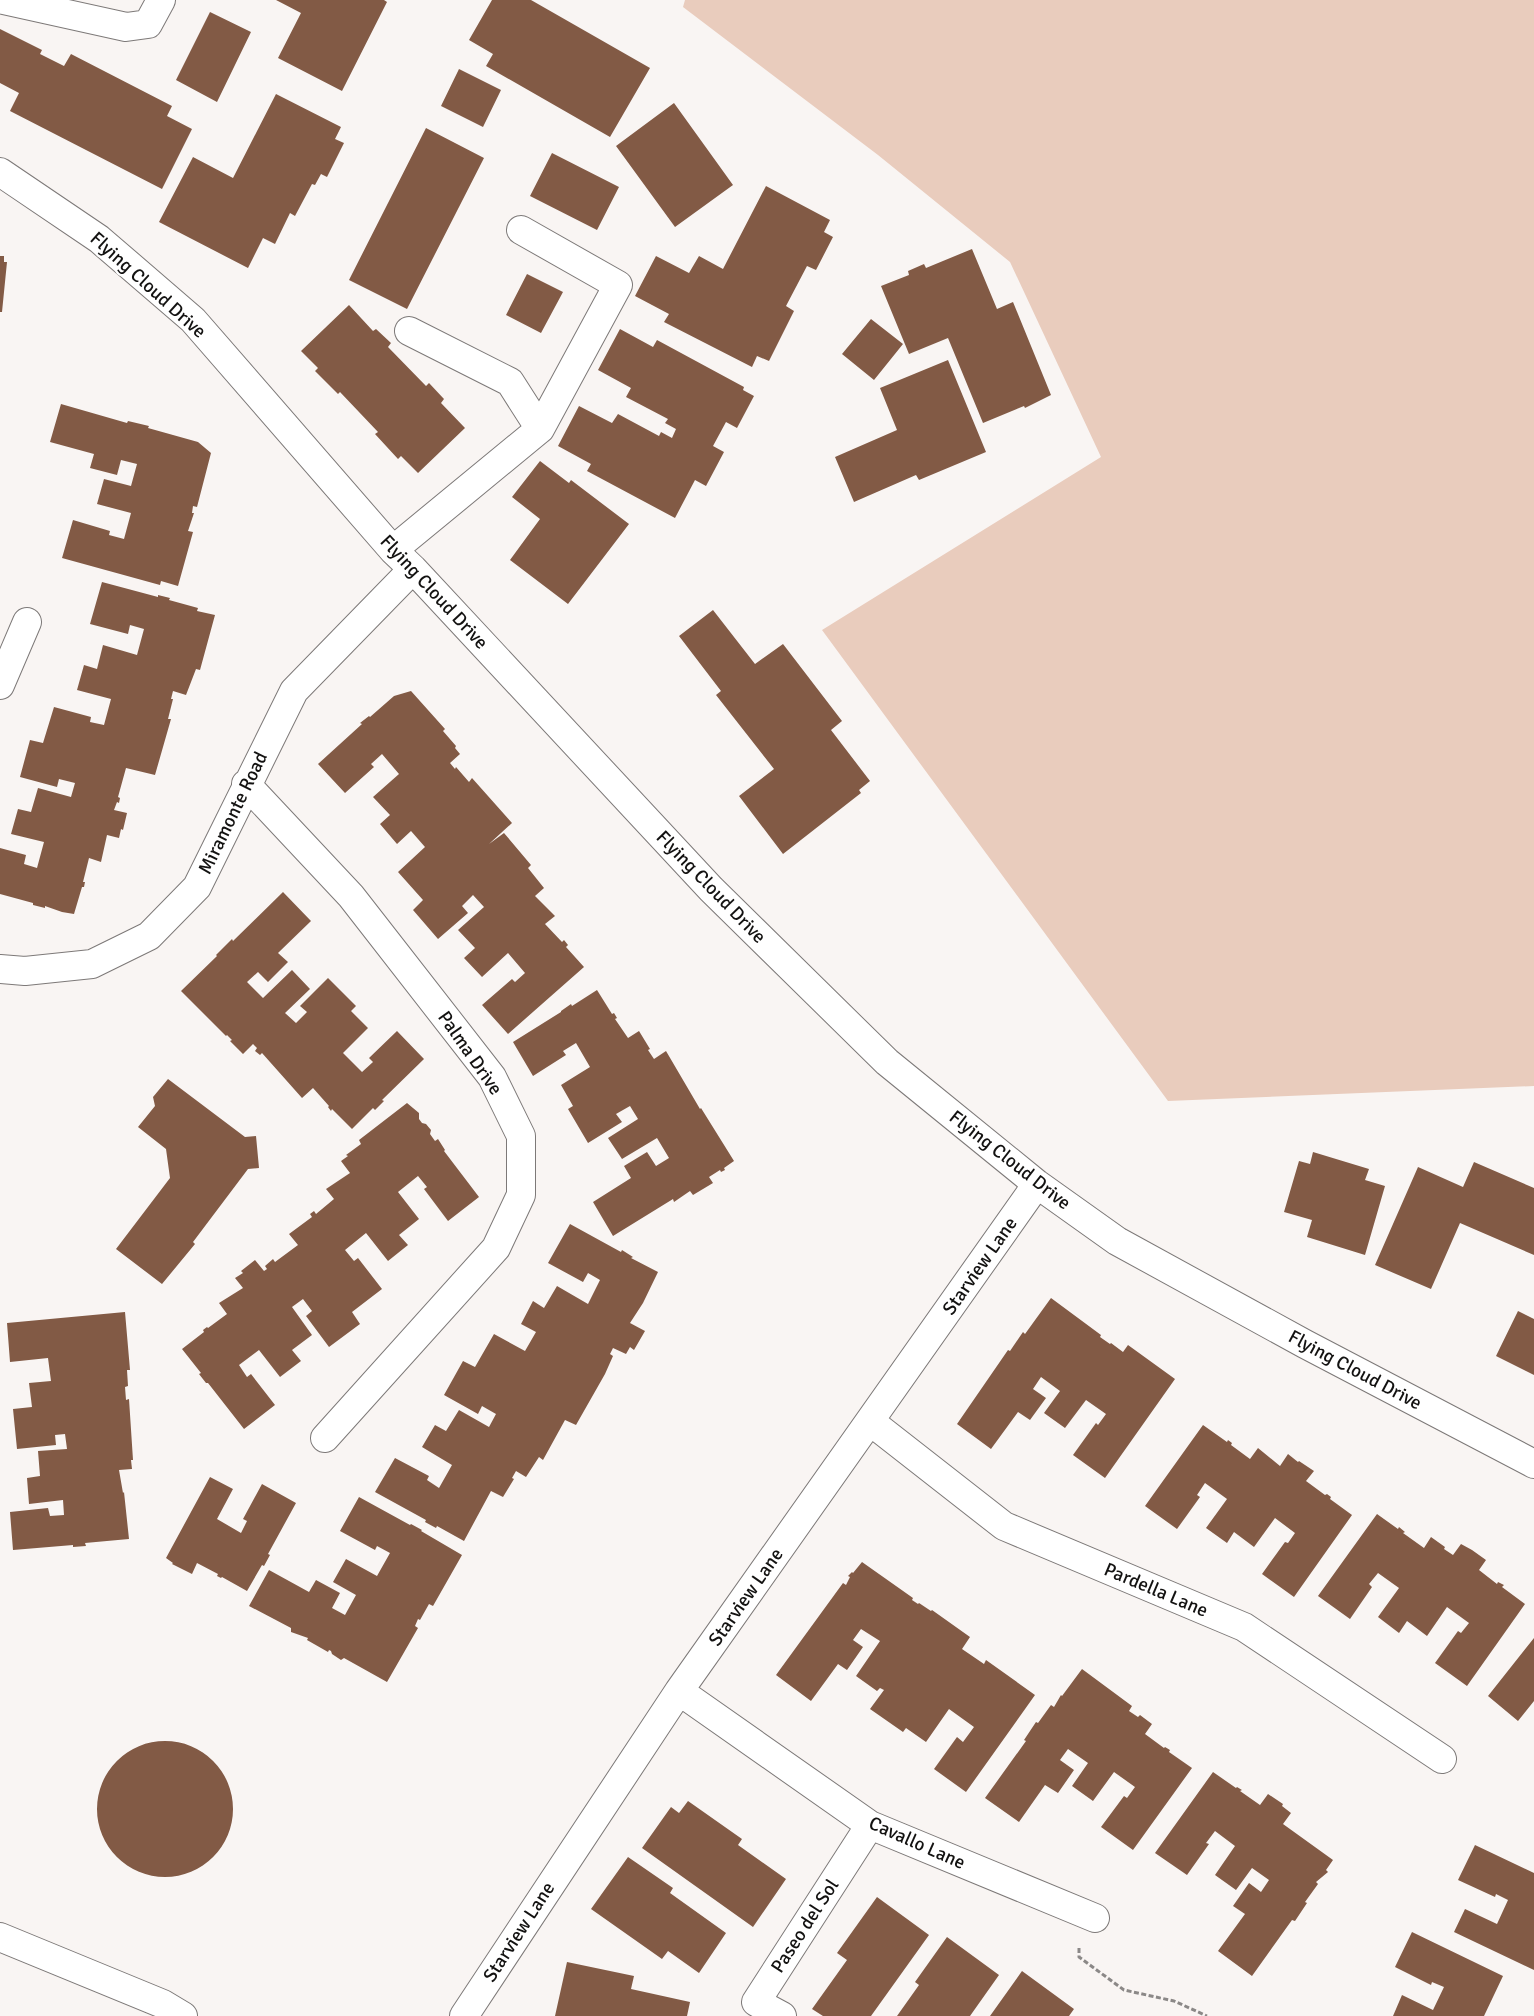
<svg xmlns="http://www.w3.org/2000/svg" width="1534" height="2016" viewBox="0 0 1534 2016" font-family="Signika,sans-serif">
	<style>
		.green { fill: #e9ccbd }
		.building { fill: #825a45 }
		.lines { fill: none; stroke-linecap: round; stroke-linejoin: round }
		.minor-casing { stroke: #7d7978; stroke-width: 30 }
		.major-casing { stroke: #7d7978; stroke-width: 30 }
		.path { stroke: #8b8887; stroke-width: 3; stroke-dasharray: 5 2.5; stroke-linecap: butt }
		.minor { stroke: #fff; stroke-width: 28 }
		.major { stroke: #fff; stroke-width: 28 }
		.labels { text-anchor: middle; dominant-baseline: central; stroke-width: 4.5; stroke-linejoin: round; paint-order: stroke }
		.street-label { font-size: 19px; fill: #131211; stroke: #fff }
	</style>
	<rect width="100%" height="100%" fill="#f9f5f3"/>
	<path class="green" d="M 685,0 L 1534,0 L 1534,1086 L 1168,1101 L 822,630 L 1101,457 L 1010,262 L 878,155 L 683,7 Z"/>
	<path class="building" d="M 276,0 L 384,0 L 387,2 L 342,91 L 278,58 L 301,13 Z
		M 492,0 L 531,0 L 650,68 L 610,137 L 486,66 L 493,54 L 469,40 Z
		M 210,12 L 251,32 L 217,102 L 176,80 Z
		M 0,29 L 42,50 L 40,54 L 64,66 L 71,54 L 172,106 L 167,116 L 192,129 L 162,189 L 10,111 L 19,93 L 0,83 Z
		M 459,69 L 501,90 L 483,127 L 441,106 Z
		M 276,94 L 341,127 L 335,139 L 344,143 L 327,177 L 321,174 L 315,185 L 312,184 L 295,216 L 290,213 L 275,244 L 263,238 L 248,268 L 159,222 L 193,157 L 233,178 Z
		M 674,103 L 733,185 L 675,227 L 616,146 Z
		M 426,128 L 484,158 L 407,309 L 349,280 Z
		M 552,153 L 619,187 L 597,230 L 530,196 Z
		M 766,186 L 830,220 L 824,232 L 833,237 L 816,270 L 807,266 L 786,306 L 794,311 L 769,361 L 757,356 L 752,367 L 664,322 L 669,314 L 635,296 L 656,256 L 689,273 L 699,256 L 723,269 Z
		M 972,249 L 997,309 L 1013,302 L 1051,395 L 1025,408 L 1024,406 L 983,423 L 948,338 L 909,354 L 881,286 L 909,275 L 908,271 L 924,264 L 926,268 Z
		M 0,256 L 4,256 L 4,262 L 7,262 L 2,312 L 0,312 Z
		M 527,274 L 563,292 L 541,333 L 506,315 Z
		M 349,305 L 373,331 L 376,329 L 391,343 L 388,347 L 426,386 L 429,383 L 444,399 L 441,403 L 465,428 L 418,473 L 401,456 L 398,459 L 375,434 L 378,432 L 340,392 L 338,394 L 315,371 L 318,368 L 301,351 Z
		M 871,319 L 903,344 L 874,380 L 842,354 Z
		M 620,329 L 653,347 L 657,340 L 744,387 L 743,390 L 754,396 L 737,428 L 726,422 L 713,446 L 724,452 L 706,486 L 695,480 L 675,518 L 587,471 L 591,464 L 558,446 L 579,406 L 612,423 L 618,414 L 659,436 L 661,432 L 672,438 L 676,429 L 665,423 L 668,419 L 626,397 L 631,388 L 598,370 Z
		M 948,360 L 986,452 L 919,480 L 916,475 L 854,502 L 835,457 L 897,430 L 880,388 Z
		M 61,404 L 127,423 L 128,421 L 149,426 L 148,428 L 198,442 L 211,453 L 197,507 L 193,506 L 192,513 L 194,513 L 188,531 L 193,532 L 178,586 L 161,581 L 160,585 L 62,558 L 73,520 L 110,531 L 109,535 L 124,539 L 131,513 L 97,504 L 104,479 L 131,486 L 137,464 L 121,460 L 117,475 L 90,468 L 94,454 L 50,442 Z
		M 540,461 L 569,483 L 571,480 L 629,524 L 568,604 L 510,560 L 540,519 L 512,497 Z
		M 102,582 L 158,597 L 158,595 L 170,598 L 169,600 L 198,608 L 197,611 L 215,615 L 200,670 L 196,669 L 186,695 L 173,691 L 171,699 L 173,699 L 168,719 L 171,719 L 155,775 L 126,768 L 118,797 L 120,798 L 119,803 L 117,802 L 114,810 L 127,813 L 123,830 L 121,829 L 119,838 L 107,835 L 101,862 L 89,858 L 83,882 L 85,882 L 84,887 L 82,887 L 74,914 L 62,912 L 45,906 L 45,908 L 33,905 L 33,903 L 0,894 L 0,848 L 26,855 L 24,864 L 37,868 L 44,842 L 11,834 L 18,809 L 31,812 L 38,788 L 71,797 L 75,783 L 59,779 L 57,787 L 20,777 L 30,740 L 43,743 L 54,707 L 91,717 L 90,722 L 104,725 L 111,699 L 77,690 L 84,665 L 97,669 L 103,645 L 137,655 L 144,629 L 130,625 L 128,634 L 90,624 Z
		M 713,610 L 755,664 L 783,644 L 842,721 L 831,730 L 870,781 L 859,790 L 861,793 L 783,854 L 739,796 L 774,769 L 716,695 L 721,691 L 679,636 Z
		M 411,691 L 445,729 L 443,731 L 456,746 L 455,748 L 460,754 L 450,763 L 455,769 L 456,767 L 469,782 L 472,778 L 512,823 L 489,844 L 504,833 L 531,865 L 528,868 L 544,888 L 535,896 L 555,916 L 545,924 L 562,942 L 564,940 L 568,945 L 566,947 L 584,967 L 508,1034 L 482,1005 L 512,979 L 515,982 L 525,973 L 508,953 L 482,977 L 464,958 L 475,948 L 458,930 L 484,907 L 473,895 L 462,906 L 468,913 L 438,939 L 413,910 L 423,900 L 398,872 L 425,847 L 411,831 L 397,844 L 380,824 L 390,815 L 373,797 L 399,774 L 382,754 L 371,764 L 374,767 L 345,793 L 318,764 L 362,724 L 360,723 L 369,716 L 370,717 L 394,696 Z
		M 283,892 L 311,921 L 278,953 L 288,962 L 268,982 L 258,972 L 247,982 L 263,998 L 292,970 L 310,989 L 285,1013 L 296,1023 L 307,1012 L 300,1006 L 328,978 L 356,1006 L 351,1011 L 368,1028 L 343,1053 L 362,1072 L 373,1062 L 369,1058 L 397,1031 L 424,1059 L 382,1100 L 384,1101 L 375,1110 L 373,1108 L 352,1129 L 332,1109 L 331,1111 L 328,1107 L 329,1106 L 313,1088 L 302,1098 L 262,1053 L 260,1055 L 255,1051 L 257,1048 L 253,1044 L 243,1054 L 230,1041 L 232,1040 L 227,1035 L 226,1036 L 181,991 L 217,956 L 216,955 L 232,939 L 233,941 Z
		M 597,990 L 612,1014 L 614,1013 L 617,1018 L 615,1019 L 628,1038 L 639,1031 L 650,1049 L 648,1050 L 654,1059 L 666,1051 L 700,1109 L 701,1108 L 734,1161 L 724,1168 L 725,1170 L 721,1172 L 720,1170 L 709,1177 L 713,1183 L 693,1195 L 690,1191 L 674,1202 L 673,1199 L 613,1236 L 593,1202 L 631,1178 L 624,1166 L 647,1152 L 656,1166 L 669,1158 L 657,1138 L 622,1159 L 608,1138 L 638,1119 L 630,1106 L 616,1114 L 622,1122 L 588,1143 L 568,1109 L 573,1106 L 561,1085 L 590,1067 L 576,1043 L 563,1051 L 566,1055 L 533,1076 L 513,1042 L 561,1012 L 561,1011 L 571,1004 L 572,1006 Z
		M 168,1079 L 245,1137 L 256,1136 L 259,1168 L 248,1169 L 193,1242 L 195,1244 L 162,1284 L 116,1249 L 170,1178 L 166,1149 L 138,1127 L 155,1106 L 153,1097 Z
		M 407,1103 L 419,1113 L 419,1119 L 422,1123 L 426,1124 L 431,1130 L 430,1134 L 435,1141 L 438,1139 L 445,1150 L 444,1151 L 479,1197 L 448,1221 L 424,1189 L 427,1187 L 418,1176 L 398,1192 L 419,1219 L 399,1235 L 408,1245 L 388,1261 L 366,1233 L 345,1250 L 354,1261 L 358,1258 L 382,1289 L 352,1312 L 360,1324 L 329,1347 L 306,1316 L 312,1311 L 303,1299 L 292,1307 L 312,1335 L 292,1350 L 301,1361 L 280,1377 L 259,1350 L 239,1365 L 247,1377 L 251,1374 L 275,1405 L 244,1429 L 208,1383 L 206,1383 L 199,1374 L 201,1373 L 182,1349 L 204,1332 L 203,1330 L 207,1327 L 208,1328 L 227,1314 L 219,1303 L 243,1288 L 235,1278 L 243,1273 L 241,1271 L 255,1260 L 264,1271 L 267,1269 L 265,1266 L 273,1259 L 275,1262 L 298,1245 L 289,1234 L 312,1217 L 310,1214 L 314,1211 L 316,1214 L 334,1199 L 326,1189 L 350,1173 L 341,1161 L 348,1156 L 346,1155 L 361,1144 L 359,1140 Z
		M 1313,1152 L 1369,1169 L 1365,1180 L 1385,1186 L 1365,1255 L 1307,1237 L 1312,1220 L 1284,1212 L 1299,1161 L 1310,1164 Z
		M 1474,1162 L 1534,1188 L 1534,1255 L 1460,1223 L 1431,1289 L 1375,1265 L 1418,1167 L 1463,1187 Z
		M 570,1224 L 621,1252 L 622,1250 L 633,1257 L 631,1258 L 658,1272 L 643,1303 L 630,1323 L 645,1331 L 634,1350 L 630,1347 L 626,1354 L 613,1348 L 610,1354 L 613,1356 L 605,1374 L 576,1425 L 565,1420 L 543,1460 L 539,1457 L 526,1477 L 516,1471 L 512,1478 L 514,1479 L 503,1497 L 491,1491 L 464,1541 L 437,1526 L 436,1528 L 425,1522 L 426,1520 L 375,1492 L 395,1458 L 429,1476 L 427,1480 L 439,1488 L 452,1465 L 422,1447 L 435,1425 L 446,1431 L 459,1410 L 489,1427 L 496,1414 L 482,1406 L 478,1414 L 444,1395 L 463,1361 L 475,1367 L 494,1334 L 525,1351 L 536,1332 L 521,1324 L 533,1301 L 544,1308 L 557,1286 L 588,1304 L 600,1280 L 588,1273 L 583,1282 L 548,1263 Z
		M 1051,1298 L 1101,1335 L 1100,1337 L 1110,1344 L 1111,1343 L 1123,1352 L 1128,1345 L 1175,1379 L 1105,1478 L 1073,1455 L 1096,1423 L 1098,1425 L 1106,1414 L 1086,1400 L 1065,1428 L 1044,1413 L 1060,1391 L 1041,1377 L 1033,1389 L 1046,1398 L 1030,1420 L 1018,1412 L 991,1449 L 957,1424 L 1008,1350 L 1010,1351 L 1023,1332 L 1025,1334 Z
		M 1518,1311 L 1534,1319 L 1534,1375 L 1496,1356 Z
		M 125,1312 L 130,1370 L 127,1370 L 128,1386 L 125,1387 L 126,1400 L 129,1399 L 133,1460 L 131,1460 L 132,1469 L 119,1470 L 123,1493 L 124,1492 L 129,1539 L 85,1543 L 86,1546 L 73,1547 L 73,1545 L 13,1550 L 10,1512 L 48,1508 L 50,1516 L 64,1515 L 63,1500 L 29,1504 L 27,1478 L 40,1476 L 38,1451 L 67,1449 L 65,1434 L 55,1435 L 56,1445 L 17,1449 L 13,1409 L 32,1407 L 29,1383 L 51,1381 L 48,1358 L 10,1362 L 7,1323 Z
		M 1203,1425 L 1227,1442 L 1228,1440 L 1232,1443 L 1231,1445 L 1250,1459 L 1258,1448 L 1280,1466 L 1288,1454 L 1298,1462 L 1299,1461 L 1314,1471 L 1306,1481 L 1325,1495 L 1327,1494 L 1331,1497 L 1330,1499 L 1352,1515 L 1294,1597 L 1262,1574 L 1285,1542 L 1288,1543 L 1295,1533 L 1275,1518 L 1254,1547 L 1234,1532 L 1227,1543 L 1206,1528 L 1227,1499 L 1205,1483 L 1197,1495 L 1200,1497 L 1177,1529 L 1145,1506 Z
		M 210,1477 L 233,1489 L 217,1519 L 241,1533 L 247,1521 L 243,1519 L 262,1484 L 296,1503 L 268,1554 L 270,1555 L 264,1566 L 262,1565 L 247,1591 L 222,1577 L 221,1578 L 217,1576 L 218,1574 L 197,1563 L 192,1574 L 172,1564 L 173,1563 L 166,1558 Z
		M 359,1497 L 410,1525 L 411,1524 L 422,1530 L 421,1531 L 462,1555 L 433,1606 L 429,1604 L 420,1620 L 418,1619 L 415,1626 L 418,1628 L 387,1682 L 344,1658 L 341,1660 L 332,1654 L 331,1651 L 329,1650 L 328,1652 L 307,1640 L 308,1638 L 291,1632 L 291,1628 L 249,1606 L 269,1570 L 309,1592 L 316,1580 L 340,1593 L 332,1608 L 345,1615 L 356,1595 L 333,1582 L 346,1559 L 377,1576 L 390,1553 L 377,1546 L 375,1550 L 340,1531 Z
		M 1377,1514 L 1398,1529 L 1399,1527 L 1405,1532 L 1403,1533 L 1424,1548 L 1431,1537 L 1445,1547 L 1444,1549 L 1453,1555 L 1461,1544 L 1472,1550 L 1486,1560 L 1479,1570 L 1497,1584 L 1498,1582 L 1504,1585 L 1502,1587 L 1525,1604 L 1467,1686 L 1435,1663 L 1458,1631 L 1461,1633 L 1469,1623 L 1447,1607 L 1427,1636 L 1407,1621 L 1399,1633 L 1378,1617 L 1399,1588 L 1378,1573 L 1369,1584 L 1372,1587 L 1350,1619 L 1318,1596 Z
		M 862,1562 L 913,1598 L 912,1600 L 918,1604 L 919,1603 L 931,1611 L 932,1610 L 970,1637 L 962,1649 L 984,1664 L 986,1660 L 1035,1695 L 966,1792 L 934,1769 L 957,1737 L 963,1742 L 974,1727 L 949,1709 L 926,1742 L 906,1728 L 903,1732 L 870,1709 L 884,1690 L 880,1688 L 877,1691 L 856,1676 L 880,1641 L 861,1629 L 853,1640 L 863,1647 L 847,1670 L 838,1664 L 811,1701 L 776,1675 L 843,1583 L 846,1585 L 850,1577 L 848,1576 L 852,1572 L 853,1573 Z
		M 1534,1638 L 1534,1701 L 1518,1721 L 1488,1696 Z
		M 1082,1669 L 1132,1706 L 1129,1711 L 1138,1717 L 1140,1715 L 1152,1724 L 1145,1734 L 1164,1748 L 1165,1747 L 1170,1750 L 1169,1752 L 1192,1768 L 1133,1850 L 1101,1827 L 1124,1796 L 1127,1798 L 1135,1787 L 1114,1772 L 1093,1801 L 1072,1786 L 1088,1763 L 1068,1749 L 1060,1760 L 1074,1770 L 1058,1793 L 1045,1785 L 1019,1822 L 985,1798 L 1026,1741 L 1024,1740 L 1036,1722 L 1038,1723 L 1051,1705 L 1054,1707 L 1061,1695 L 1062,1696 Z
		M97 1809a68 68 0 1 1 136 0a68 68 0 1 1-136 0Z
		M 1213,1772 L 1236,1788 L 1237,1787 L 1242,1790 L 1240,1791 L 1260,1805 L 1268,1794 L 1283,1804 L 1282,1806 L 1291,1813 L 1283,1824 L 1333,1860 L 1326,1870 L 1328,1872 L 1316,1882 L 1318,1884 L 1305,1902 L 1307,1903 L 1295,1921 L 1292,1920 L 1252,1976 L 1218,1951 L 1245,1914 L 1233,1906 L 1249,1883 L 1261,1892 L 1269,1880 L 1252,1868 L 1236,1890 L 1215,1875 L 1235,1846 L 1215,1831 L 1206,1843 L 1209,1844 L 1187,1875 L 1155,1853 Z
		M 688,1801 L 742,1839 L 738,1845 L 786,1879 L 753,1927 L 642,1848 L 671,1807 L 679,1813 Z
		M 1475,1845 L 1534,1873 L 1534,1970 L 1454,1932 L 1465,1909 L 1497,1924 L 1508,1900 L 1496,1894 L 1495,1897 L 1458,1880 Z
		M 628,1857 L 673,1888 L 670,1893 L 726,1933 L 699,1973 L 668,1951 L 662,1959 L 591,1909 Z
		M 877,1897 L 929,1935 L 871,2016 L 823,2016 L 812,2009 L 847,1960 L 837,1953 Z
		M 1412,1932 L 1503,1976 L 1484,2016 L 1393,2016 L 1402,1995 L 1433,2010 L 1444,1987 L 1432,1982 L 1431,1985 L 1395,1967 Z
		M 947,1937 L 999,1975 L 970,2016 L 897,2016 L 919,1985 L 915,1982 Z
		M 567,1962 L 634,1976 L 631,1989 L 690,2002 L 687,2016 L 555,2016 Z
		M 1022,1971 L 1074,2009 L 1069,2016 L 990,2016 Z"/>
	<g class="lines">
		<g class="minor-casing">
			<path id="minor" d="M 4,0 L 126,27 L 148,24 L 161,0
				M 0,172 L 99,239 L 193,320 L 393,550 L 413,569 L 711,889 L 887,1062 L 1037,1184 L 1117,1241 L 1305,1344 L 1534,1464
				M 409,331 L 510,382 L 540,429
				M 393,550 L 540,429 L 618,285 L 521,230
				M 0,685 L 27,622
				M 246,784 L 351,896 L 492,1077 L 521,1136 L 521,1195 L 496,1248 L 325,1438
				M 0,969 L 25,971 L 92,964 L 149,936 L 197,887 L 294,691 L 413,569
				M 871,1422 L 1004,1526 L 1244,1627 L 1442,1759
				M 679,1691 L 870,1825 L 1095,1918
				M 464,2016 L 679,1691 L 1037,1184
				M 782,2016 L 756,2002 L 870,1825"/>
		</g>
		<g class="major-casing">
			<path id="major" d="M 0,1937 L 163,2004 L 183,2016"/>
		</g>
		<path class="path" d="M 1079,1948 L 1079,1957 L 1124,1990 L 1174,2001 L 1207,2016"/>
		<use href="#minor" class="minor"/>
		<use href="#major" class="major"/>
	</g>
	<g class="labels">
		<g class="street-label">
			<text transform="translate(148 285) rotate(42)">Flying Cloud Drive</text>
			<text transform="translate(434 592) rotate(47)">Flying Cloud Drive</text>
			<text transform="translate(233 813) rotate(-64)">Miramonte Road</text>
			<text transform="translate(711 887) rotate(46)">Flying Cloud Drive</text>
			<text transform="translate(470 1053) rotate(55)">Palma Drive</text>
			<text transform="translate(1010 1160) rotate(38)">Flying Cloud Drive</text>
			<text transform="translate(980 1266) rotate(-55)">Starview Lane</text>
			<text transform="translate(1355 1370) rotate(28)">Flying Cloud Drive</text>
			<text transform="translate(1156 1590) rotate(23)">Pardella Lane</text>
			<text transform="translate(746 1597) rotate(-55)">Starview Lane</text>
			<text transform="translate(917 1843) rotate(24)">Cavallo Lane</text>
			<text transform="translate(805 1926) rotate(-57)">Paseo del Sol</text>
			<text transform="translate(519 1932) rotate(-57)">Starview Lane</text>
		</g>
	</g>
</svg>
